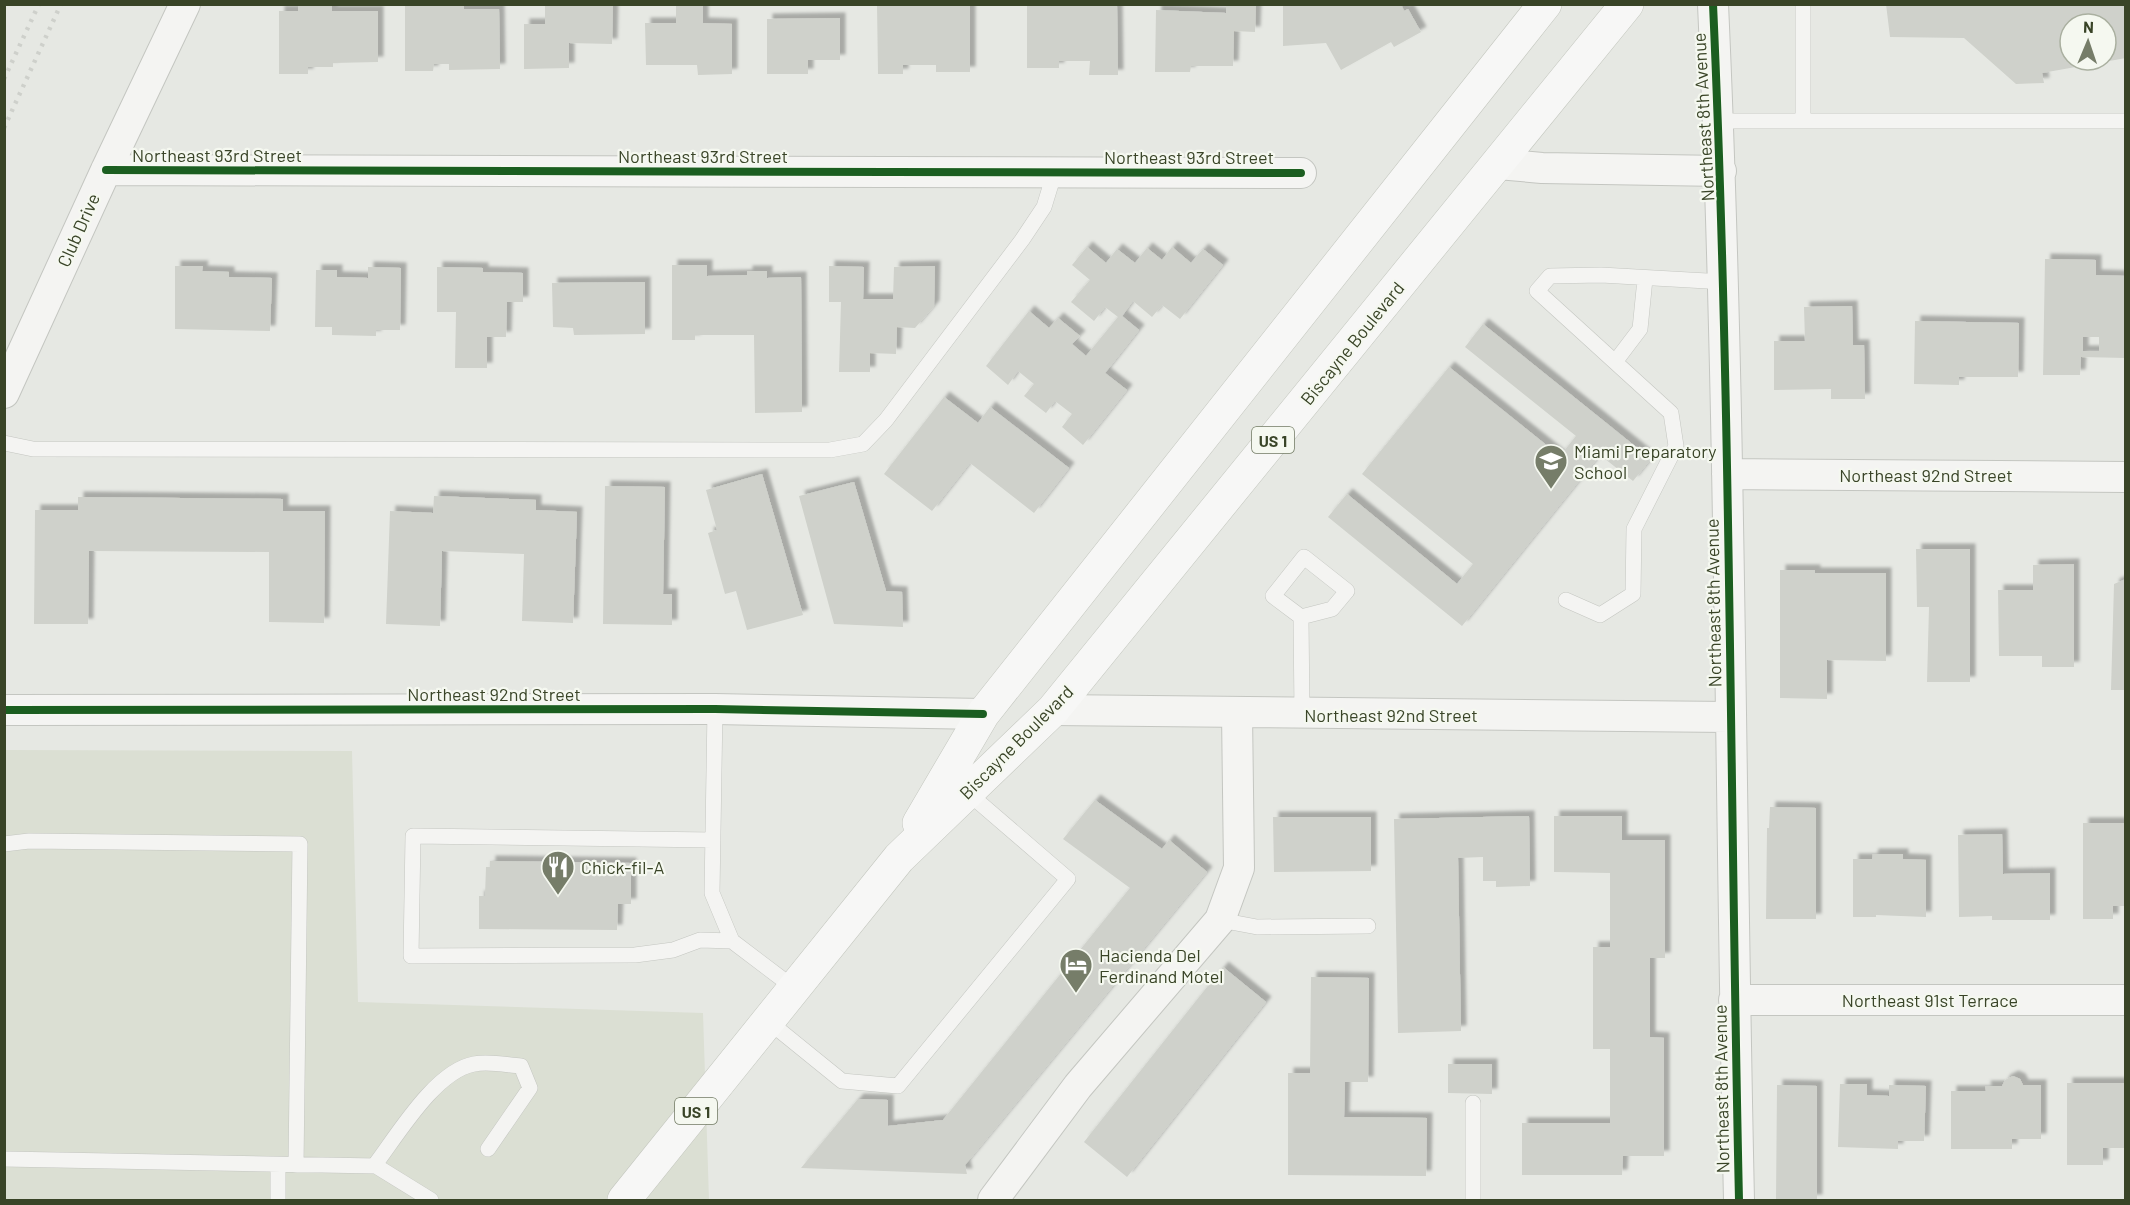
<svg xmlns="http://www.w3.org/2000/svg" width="2130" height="1205" viewBox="0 0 2130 1205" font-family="Barlow,sans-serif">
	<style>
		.built { fill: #dbdfd3 }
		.building { fill: #cfd1cb; fill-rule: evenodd; filter: url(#shadow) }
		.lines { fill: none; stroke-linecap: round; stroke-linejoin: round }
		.service-casing { stroke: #c4c6c1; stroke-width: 16 }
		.minor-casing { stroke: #c4c6c1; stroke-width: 32 }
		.primary-casing { stroke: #c3c6be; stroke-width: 34 }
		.service { stroke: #f4f4f2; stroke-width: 15 }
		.minor { stroke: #f4f4f2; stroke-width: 30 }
		.primary { stroke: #f7f7f6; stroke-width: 33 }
		.rail { stroke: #ced0cb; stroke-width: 4.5; stroke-dasharray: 3 6; stroke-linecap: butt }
		.cycleway-casing { stroke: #f5f8f0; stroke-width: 11 }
		.cycleway { stroke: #1b5e20; stroke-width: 8 }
		.labels { text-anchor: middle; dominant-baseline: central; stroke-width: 4.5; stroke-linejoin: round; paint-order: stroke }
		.shield { fill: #f5f8f0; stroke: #717a63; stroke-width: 1.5 }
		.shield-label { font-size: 16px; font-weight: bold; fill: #394427 }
		.street-label { font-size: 18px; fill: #394427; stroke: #f5f8f0 }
		.poi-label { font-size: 18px; fill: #394427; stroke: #f5f8f0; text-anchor: start }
	</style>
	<defs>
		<filter id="shadow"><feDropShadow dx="5.5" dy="-5.5" stdDeviation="1.5" flood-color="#0004"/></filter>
	</defs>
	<rect width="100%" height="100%" fill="#e6e8e3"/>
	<path class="built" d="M 5,750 L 352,751 L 358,1002 L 703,1013 L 709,1200 L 5,1200 Z"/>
	<path class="building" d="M 298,4 L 332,4 L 332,11 L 378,11 L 378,62 L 333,63 L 333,67 L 308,67 L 308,74 L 279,74 L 279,11 L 298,11 Z
		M 405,4 L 464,4 L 464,9 L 499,9 L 500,69 L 449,70 L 449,64 L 434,64 L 433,71 L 405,71 Z
		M 545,4 L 613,4 L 612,44 L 569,43 L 569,68 L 524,69 L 524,24 L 545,24 Z
		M 676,4 L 703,4 L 703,23 L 732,24 L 732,74 L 698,75 L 697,65 L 646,65 L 645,23 L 676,23 Z
		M 877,4 L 970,4 L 970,72 L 936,72 L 936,65 L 903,65 L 903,74 L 878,74 Z
		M 1027,4 L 1117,5 L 1118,75 L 1089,75 L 1090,61 L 1059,61 L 1059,68 L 1027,68 Z
		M 1226,4 L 1256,4 L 1255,32 L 1234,31 L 1233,66 L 1191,66 L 1190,72 L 1155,72 L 1156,10 L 1226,13 Z
		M 1283,4 L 1401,4 L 1404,11 L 1408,9 L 1421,32 L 1394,47 L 1391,42 L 1341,70 L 1326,43 L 1283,46 Z
		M 1886,4 L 2126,4 L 2126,58 L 2042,73 L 2044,83 L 2016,84 L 1964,38 L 1890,37 ZM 2070,24 L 2106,24 L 2106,60 L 2070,60 Z
		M 840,18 L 840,60 L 808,60 L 808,74 L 767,74 L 767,19 Z
		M 1087,247 L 1106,263 L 1117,249 L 1135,263 L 1147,248 L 1162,260 L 1172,247 L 1191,263 L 1203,249 L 1223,265 L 1180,319 L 1162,305 L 1152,317 L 1133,301 L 1122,316 L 1139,330 L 1105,373 L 1127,390 L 1083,445 L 1062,427 L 1072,414 L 1055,401 L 1046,413 L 1024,396 L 1034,384 L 1018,371 L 1008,385 L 986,366 L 1029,311 L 1049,328 L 1058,318 L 1080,336 L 1072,344 L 1086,356 L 1118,317 L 1105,307 L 1094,321 L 1071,302 L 1090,280 L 1072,265 Z
		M 2045,259 L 2096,260 L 2096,275 L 2126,276 L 2126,358 L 2081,357 L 2080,375 L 2043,375 ZM 2083,337 L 2099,337 L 2099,351 L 2083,351 Z
		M 672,265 L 707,265 L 707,276 L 747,275 L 747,271 L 767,271 L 767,278 L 801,277 L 802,412 L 755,413 L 754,335 L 695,335 L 695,340 L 672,340 Z
		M 175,266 L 203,266 L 202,271 L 229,272 L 229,277 L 272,278 L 270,331 L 175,329 Z
		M 829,266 L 864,267 L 863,299 L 893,299 L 894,267 L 935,266 L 934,306 L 915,328 L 897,327 L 896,354 L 870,353 L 870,372 L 839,372 L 841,302 L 829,302 Z
		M 368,267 L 401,268 L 400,330 L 376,330 L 376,336 L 332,335 L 332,327 L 315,327 L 316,270 L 337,270 L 337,277 L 368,278 Z
		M 437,267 L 483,268 L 483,272 L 523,273 L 523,302 L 507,302 L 506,337 L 487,337 L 487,368 L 455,368 L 456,312 L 437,312 Z
		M 645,282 L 645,334 L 574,335 L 573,328 L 553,327 L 552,283 Z
		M 1852,306 L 1853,345 L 1864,345 L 1865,399 L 1831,399 L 1831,389 L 1774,390 L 1774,341 L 1805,341 L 1804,307 Z
		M 1915,321 L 2019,323 L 2018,377 L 1959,377 L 1959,385 L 1914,384 Z
		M 1483,324 L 1651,459 L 1633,481 L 1600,455 L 1462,626 L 1328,517 L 1347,494 L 1457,584 L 1473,564 L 1362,474 L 1449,367 L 1560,456 L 1576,436 L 1465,347 Z
		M 944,397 L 978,423 L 990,407 L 1069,468 L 1034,513 L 970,463 L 932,511 L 884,474 Z
		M 762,474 L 803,615 L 747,630 L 736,591 L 725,594 L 708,533 L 717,530 L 706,490 Z
		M 854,482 L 886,591 L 902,592 L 903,627 L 834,624 L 799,496 Z
		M 605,486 L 665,487 L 663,594 L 672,594 L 672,625 L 603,624 Z
		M 434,496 L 536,500 L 536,510 L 577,512 L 573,623 L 522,621 L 524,554 L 442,551 L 440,626 L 386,624 L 390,511 L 433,513 Z
		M 78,497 L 283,499 L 283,511 L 325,511 L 324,623 L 269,622 L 269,552 L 89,551 L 88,624 L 34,624 L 35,510 L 78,510 Z
		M 1916,549 L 1970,549 L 1970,682 L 1927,682 L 1929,607 L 1917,607 Z
		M 2074,564 L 2074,667 L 2042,667 L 2042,656 L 1999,656 L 1998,590 L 2033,590 L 2033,565 Z
		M 1780,570 L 1815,570 L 1815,573 L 1886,573 L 1886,661 L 1827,660 L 1827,699 L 1780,698 Z
		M 2126,579 L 2126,690 L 2111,690 L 2114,584 Z
		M 1095,800 L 1162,849 L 1169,840 L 1207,872 L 965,1165 L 967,1174 L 801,1168 L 858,1099 L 888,1100 L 888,1126 L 943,1120 L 1130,888 L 1063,839 Z
		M 1770,807 L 1816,808 L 1816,919 L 1766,919 L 1767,828 L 1769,828 Z
		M 1529,816 L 1530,886 L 1496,887 L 1496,881 L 1483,881 L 1483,857 L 1458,858 L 1461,1031 L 1398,1033 L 1394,819 Z
		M 1554,816 L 1622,816 L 1622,840 L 1665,840 L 1665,958 L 1650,958 L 1650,1037 L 1664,1038 L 1664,1156 L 1623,1156 L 1622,1175 L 1522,1175 L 1522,1123 L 1610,1123 L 1610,1049 L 1593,1049 L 1593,947 L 1610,947 L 1610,873 L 1554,872 Z
		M 1273,817 L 1371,817 L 1371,871 L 1274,872 Z
		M 2083,823 L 2126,823 L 2126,906 L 2113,906 L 2113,919 L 2083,919 Z
		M 2002,834 L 2003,874 L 2050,873 L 2050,920 L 1992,920 L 1992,916 L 1959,917 L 1958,835 Z
		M 1873,854 L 1903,854 L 1903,859 L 1926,860 L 1926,917 L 1876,915 L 1876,917 L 1853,917 L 1853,859 L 1872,859 Z
		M 490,861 L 631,863 L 631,904 L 618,904 L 617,930 L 479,929 L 479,896 L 485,896 L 486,867 L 490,867 Z
		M 1223,967 L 1266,1002 L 1127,1177 L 1084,1142 Z
		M 1311,977 L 1369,978 L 1368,1082 L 1345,1082 L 1344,1117 L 1427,1118 L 1426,1176 L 1288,1175 L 1288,1073 L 1310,1073 Z
		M 1448,1064 L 1492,1064 L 1492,1094 L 1448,1093 Z
		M 2013,1076 L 2020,1079 L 2023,1085 L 2041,1085 L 2041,1139 L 2012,1139 L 2012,1149 L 1951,1149 L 1951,1091 L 1986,1091 L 1985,1086 L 2002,1086 L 2005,1080 Z
		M 2067,1083 L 2126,1083 L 2126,1148 L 2103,1148 L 2103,1165 L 2067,1165 Z
		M 1840,1084 L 1867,1084 L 1867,1095 L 1889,1096 L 1889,1085 L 1926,1086 L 1924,1141 L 1898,1141 L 1898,1149 L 1838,1147 Z
		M 1777,1085 L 1817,1086 L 1817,1200 L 1776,1200 Z"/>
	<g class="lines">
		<g class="service-casing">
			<path id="service" d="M 1803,4 L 1803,121
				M 1718,121 L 2126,121
				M 1615,362 L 1640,329 L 1645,279
				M 4,443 L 33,449 L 830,450 L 863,444 L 886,420 L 1022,240 L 1044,207 L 1055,171
				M 1304,557 L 1347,591 L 1332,609 L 1301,617 L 1273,596 Z
				M 1566,600 L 1600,615 L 1633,594 L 1634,529 L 1676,446 L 1671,413 L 1537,291 L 1550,276 L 1601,275 L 1725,282
				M 1301,617 L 1302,714
				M 715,709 L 712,893 L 732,941
				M 713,840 L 413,836 L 411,956 L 635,955 L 673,950 L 700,940 L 732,941 L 794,988
				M 4,844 L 29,841 L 300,844 L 296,1165
				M 1220,920 L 1257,927 L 1368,926
				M 768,1021 L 842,1081 L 898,1086 L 1068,879 L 967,792
				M 1473,1103 L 1473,1200
				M 4,1159 L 376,1166 L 431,1200
				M 374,1166 C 397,1136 435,1071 474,1064 C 489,1061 507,1065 521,1066 L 530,1088 L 488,1149
				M 278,1200 L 278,1165"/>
		</g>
		<g class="minor-casing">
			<path id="minor" d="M 1713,4 C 1731,403 1730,802 1739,1200
				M 1498,164 L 1542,168 L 1721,171
				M 106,170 L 1301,173
				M 4,393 L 106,170 L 185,4
				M 1727,474 L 2126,477
				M 4,710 L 715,709 L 983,714
				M 1053,710 L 1729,717
				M 1734,1000 L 2126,1000
				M 993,1200 L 1078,1086 L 1220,920 L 1239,868 L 1237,713"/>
		</g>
		<g class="primary-casing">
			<path id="primary" d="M 919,823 L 983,714 L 1545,4
				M 624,1200 L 899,858 L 1053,710 L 1627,4"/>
		</g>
		<use href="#service" class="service"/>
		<use href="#minor" class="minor"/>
		<use href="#primary" class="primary"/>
		<path class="rail" d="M 4,79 L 39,4
			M 4,128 L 61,4"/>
		<g class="cycleway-casing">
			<path id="cycleway" d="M 1713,4 C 1731,403 1730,802 1739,1200
				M 106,170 L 1301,173
				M 4,710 L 715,709 L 983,714"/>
		</g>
		<use href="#cycleway" class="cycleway"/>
	</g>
	<defs>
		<g id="school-pin" transform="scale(1.725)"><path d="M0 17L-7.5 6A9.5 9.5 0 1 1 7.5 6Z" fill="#767d69" stroke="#f5f8f0"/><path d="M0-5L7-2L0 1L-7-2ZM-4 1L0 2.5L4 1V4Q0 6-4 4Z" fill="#fff"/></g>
		<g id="restaurant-pin" transform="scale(1.725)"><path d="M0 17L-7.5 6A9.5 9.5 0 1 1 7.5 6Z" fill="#767d69" stroke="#f5f8f0"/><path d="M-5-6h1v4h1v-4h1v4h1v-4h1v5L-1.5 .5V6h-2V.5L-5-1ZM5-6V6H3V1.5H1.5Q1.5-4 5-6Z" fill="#fff"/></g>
		<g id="hotel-pin" transform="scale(1.725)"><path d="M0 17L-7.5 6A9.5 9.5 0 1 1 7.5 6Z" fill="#767d69" stroke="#f5f8f0"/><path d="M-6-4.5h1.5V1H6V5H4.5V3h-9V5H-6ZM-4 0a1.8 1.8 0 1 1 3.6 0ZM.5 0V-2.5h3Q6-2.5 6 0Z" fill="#fff"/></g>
	</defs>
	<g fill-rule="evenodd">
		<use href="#school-pin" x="1551" y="461"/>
		<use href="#restaurant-pin" x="558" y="867"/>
		<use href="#hotel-pin" x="1076" y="965"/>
	</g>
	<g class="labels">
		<g class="shield">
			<rect x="1252" y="427" width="42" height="26" rx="4.5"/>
			<rect x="675" y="1098" width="42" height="26" rx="4.5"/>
		</g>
		<g class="shield-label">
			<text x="1273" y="440">US 1</text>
			<text x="696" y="1111">US 1</text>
		</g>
		<g class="street-label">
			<text transform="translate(1703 117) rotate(-93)">Northeast 8th Avenue</text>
			<text x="217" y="155">Northeast 93rd Street</text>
			<text x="703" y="156">Northeast 93rd Street</text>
			<text x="1189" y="157">Northeast 93rd Street</text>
			<text transform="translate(78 230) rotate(-66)">Club Drive</text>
			<text transform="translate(1352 343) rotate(-51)">Biscayne Boulevard</text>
			<text x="1926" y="475">Northeast 92nd Street</text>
			<text transform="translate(1713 603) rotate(-91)">Northeast 8th Avenue</text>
			<text x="494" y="694">Northeast 92nd Street</text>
			<text x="1391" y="715">Northeast 92nd Street</text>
			<text transform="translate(1016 742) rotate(-45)">Biscayne Boulevard</text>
			<text x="1930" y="1000">Northeast 91st Terrace</text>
			<text transform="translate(1721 1089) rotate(-91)">Northeast 8th Avenue</text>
		</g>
		<g class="poi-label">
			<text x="1574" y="451">Miami Preparatory<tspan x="1574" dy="21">School</tspan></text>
			<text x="581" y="867">Chick-fil-A</text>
			<text x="1099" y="955">Hacienda Del<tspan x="1099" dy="21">Ferdinand Motel</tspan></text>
		</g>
	</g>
	<rect width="2130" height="1205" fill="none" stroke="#394427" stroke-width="12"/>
	<g transform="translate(2088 42) rotate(2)"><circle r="28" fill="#f5f8f0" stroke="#aab0a0" stroke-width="1.5"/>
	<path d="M0-4.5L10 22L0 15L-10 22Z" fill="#767d69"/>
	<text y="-9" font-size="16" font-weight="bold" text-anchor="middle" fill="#394427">N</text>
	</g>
</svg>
